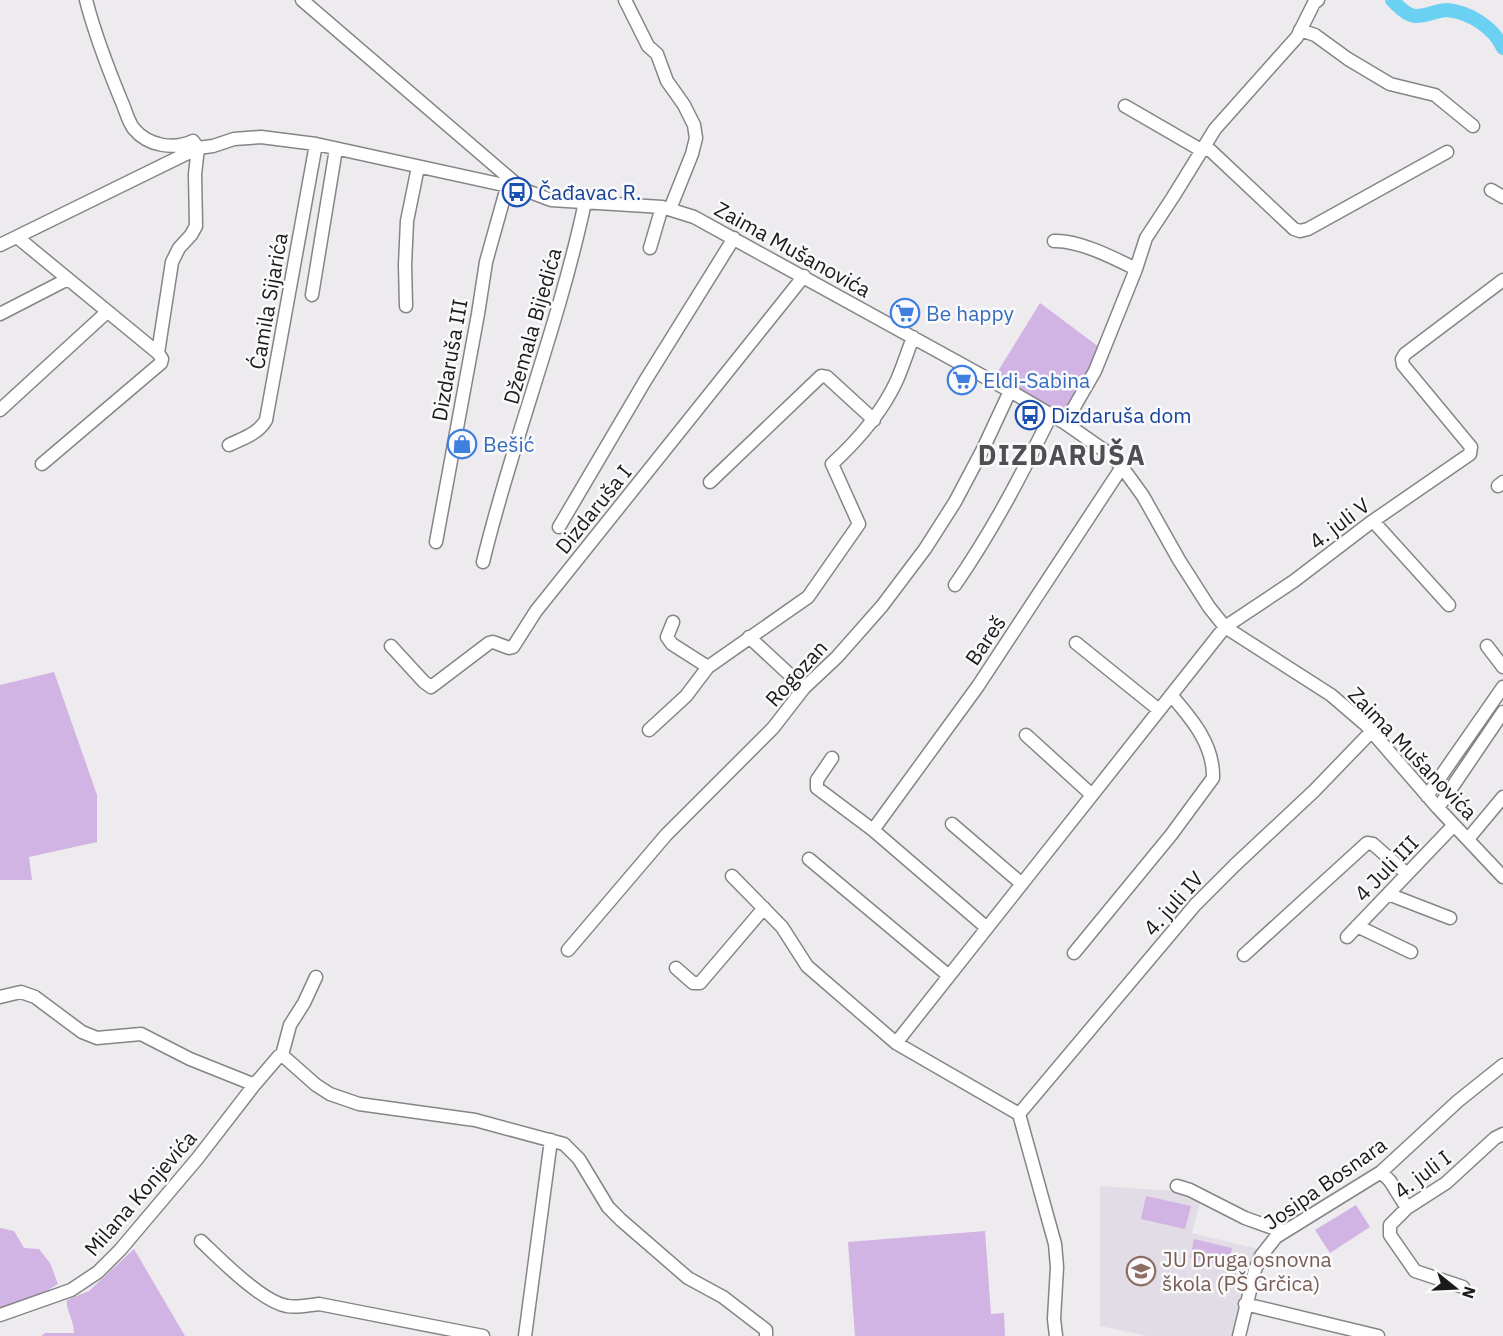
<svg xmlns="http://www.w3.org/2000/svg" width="1503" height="1336" viewBox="0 0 1503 1336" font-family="'IBM Plex Sans',sans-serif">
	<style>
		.built { fill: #e1dce5 }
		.green { fill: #d1b3e4 }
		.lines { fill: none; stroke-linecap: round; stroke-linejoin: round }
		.river { stroke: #6bd1f2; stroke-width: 14 }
		.minor-casing { stroke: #858486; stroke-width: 15 }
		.minor { stroke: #fff; stroke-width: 12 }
		.labels { text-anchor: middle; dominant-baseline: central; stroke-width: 5; stroke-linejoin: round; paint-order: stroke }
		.transit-label { font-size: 21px; fill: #164399; stroke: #faf9fb; text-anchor: start }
		.street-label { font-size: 21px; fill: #1a1a1b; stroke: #faf9fb }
		.shop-label { font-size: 21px; fill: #366cbe; stroke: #faf9fb; text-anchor: start }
		.education-label { font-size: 21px; fill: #785e54; stroke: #faf9fb; text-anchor: start }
		.district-label { font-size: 27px; font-weight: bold; letter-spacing: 1.5px; fill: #504e51; stroke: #faf9fb }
	</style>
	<rect width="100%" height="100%" fill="#edebee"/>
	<path class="built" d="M 1100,1186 L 1174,1191 L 1187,1194 L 1200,1203 L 1192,1233 L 1262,1250 L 1236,1336 L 1148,1336 L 1100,1326 Z"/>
	<path class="green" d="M 1040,303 L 1099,347 L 1094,364 L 1065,415 L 995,376 Z
		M 54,672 L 97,795 L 97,842 L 29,857 L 32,880 L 0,880 L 0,685 Z
		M 1146,1196 L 1191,1206 L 1185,1229 L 1141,1219 Z
		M 1356,1205 L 1370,1227 L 1330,1253 L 1315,1230 Z
		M 0,1228 L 14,1231 L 24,1248 L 39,1249 L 50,1263 L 58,1284 L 45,1292 L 0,1308 Z
		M 985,1231 L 991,1314 L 1004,1313 L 1005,1336 L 855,1336 L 848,1242 Z
		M 1194,1239 L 1232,1248 L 1228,1267 L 1190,1258 Z
		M 134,1249 L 185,1336 L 41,1336 L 45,1333 L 74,1333 C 74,1320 65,1308 67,1300 L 89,1291 Z"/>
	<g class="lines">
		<path class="river" d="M 1392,0 C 1398,6 1406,15 1415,16 C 1425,17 1437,10 1447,10 C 1470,12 1494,28 1503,48"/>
		<g class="minor-casing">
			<path id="minor" d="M 86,0 C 95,35 107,66 121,100 C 125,108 128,122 134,129 C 148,146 174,150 193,141 L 198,148 L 195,174 L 196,226 L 191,235 L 179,248 L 172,262 L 158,353
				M 302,0 L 521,188
				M 625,0 L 648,46 L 657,54 L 667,81 L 684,105 L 694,125 L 696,138 L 692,154 L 670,209
				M 1300,30 L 1315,35 L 1348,59 L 1390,84 L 1435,95 L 1473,126
				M 1125,106 L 1201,150 L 1210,150 L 1294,229 L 1300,231 L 1308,229 L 1447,152
				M 1491,190 L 1503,197
				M 17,237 L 158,353 L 162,359 L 161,363 L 42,464
				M 1054,241 C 1079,240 1114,258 1136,269
				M 0,245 L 198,148 L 213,146 L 234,139 L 261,137 L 316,144 L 522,189 L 551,200 L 662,207 L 694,217 L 1010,391 L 1065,423 L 1108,453 L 1122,467 L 1143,496 L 1179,560 L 1209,607 L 1225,627 L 1331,695 L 1366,725 L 1438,808 L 1503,877
				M 650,248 L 662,207
				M 312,295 L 336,149
				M 406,306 L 405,265 L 407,221 L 418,167
				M 0,314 L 68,279
				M 0,410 L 107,312
				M 1065,423 L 1095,371 L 1136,269 L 1146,238 L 1173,197 L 1215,129 L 1297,37 L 1314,3 L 1318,0
				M 229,445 C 243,438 258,434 266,420 L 316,144
				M 710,482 L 821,376 L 827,377 L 874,420
				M 1498,486 L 1503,482
				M 1373,521 L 1449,605
				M 559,527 L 645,381 L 734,238
				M 436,542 L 478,314 L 486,262 L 507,187
				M 483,562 C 512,441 559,325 585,202
				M 955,585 C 993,530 1022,474 1051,415
				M 673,622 L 667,637 L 672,644 L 708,667
				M 749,637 L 804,688
				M 1076,643 L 1159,710
				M 391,646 L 424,682 L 431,687 L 489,643 L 493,642 L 509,648 L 513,647 L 536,611 L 804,276
				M 1487,646 L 1503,667
				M 649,730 L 686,696 L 708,667 L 808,597 L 859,524 L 832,464 C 858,440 882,413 897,380 C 903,366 908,351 913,337
				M 1026,735 L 1092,795
				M 832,758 L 817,780 L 817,788 L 873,830
				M 1427,796 L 1503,687
				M 1438,808 L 1503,712
				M 952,824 L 1022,884
				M 1468,839 L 1503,797
				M 809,859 L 949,976
				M 732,876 L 782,927 L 807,966 L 896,1043 L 1019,1114
				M 1388,894 L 1450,918
				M 1357,926 L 1411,952
				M 987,928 L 873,830 L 978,686 L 1122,467
				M 1347,937 L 1454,825
				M 568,950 L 666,835 L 773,728 L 804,688 L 837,657 L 882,606 L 925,549 L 955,502 L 983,449 L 1010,391
				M 1074,953 L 1171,835 L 1213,778 C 1214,745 1192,719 1171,695
				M 1244,955 L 1367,843 L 1373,844 L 1407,874
				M 676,968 L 693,983 L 700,983 L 764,908
				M 0,997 L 21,992 L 35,997 L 82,1032 L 97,1038 L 141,1034 L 190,1059 L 250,1083 L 255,1084 L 279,1056 L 282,1055 L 316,1085 L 330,1094 L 359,1104 L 475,1120 L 564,1144 L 579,1159 L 608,1207 L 621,1220 L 688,1278 L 723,1297 L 766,1330 L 766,1336
				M 896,1043 L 1225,627 L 1294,581 L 1370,523 L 1470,454 L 1471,447 L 1403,365 L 1402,359 L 1405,354 L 1503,280
				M 282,1055 L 290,1025 L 304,1003 L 316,977
				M 1019,1114 L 1195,905 L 1235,865 L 1314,791 L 1371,732
				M 1019,1114 L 1055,1244 L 1057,1267 L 1054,1319 L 1056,1336
				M 1381,1172 L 1390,1181 L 1407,1208
				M 1177,1186 L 1190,1190 L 1245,1218 L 1284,1232
				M 201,1241 C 220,1259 262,1302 287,1306 C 297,1308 309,1305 319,1304 L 483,1336
				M 1463,1287 L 1415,1271 L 1390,1235 L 1390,1225 L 1407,1208 L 1446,1183 L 1495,1138 L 1503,1134
				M 1245,1304 L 1378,1336
				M 0,1315 L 71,1290 L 98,1272 L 120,1250 L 197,1159 L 255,1084
				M 525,1336 L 551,1140
				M 1239,1336 L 1255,1270 L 1261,1256 L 1276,1237 L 1381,1172 L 1458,1101 L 1503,1065"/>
		</g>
		<use href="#minor" class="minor"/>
	</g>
	<defs>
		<g id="bus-ring" transform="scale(1.5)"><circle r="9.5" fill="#faf9fb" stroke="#1a4fb4" stroke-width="1.5"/><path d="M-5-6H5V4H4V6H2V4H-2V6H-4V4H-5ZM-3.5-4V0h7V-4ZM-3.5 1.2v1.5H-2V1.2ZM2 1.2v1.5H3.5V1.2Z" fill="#1a4fb4"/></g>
		<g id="supermarket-ring" transform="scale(1.5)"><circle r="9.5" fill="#faf9fb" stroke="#3f7fe0" stroke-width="1.5"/><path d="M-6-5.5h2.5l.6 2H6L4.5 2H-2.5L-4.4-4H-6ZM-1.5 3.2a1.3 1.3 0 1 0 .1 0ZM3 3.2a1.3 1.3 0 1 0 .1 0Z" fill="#3f7fe0"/></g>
		<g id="shop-ring" transform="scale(1.5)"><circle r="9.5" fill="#faf9fb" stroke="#3f7fe0" stroke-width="1.5"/><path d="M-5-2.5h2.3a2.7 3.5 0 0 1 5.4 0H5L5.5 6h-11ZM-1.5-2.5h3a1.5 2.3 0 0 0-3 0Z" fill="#3f7fe0"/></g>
		<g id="school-ring" transform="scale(1.5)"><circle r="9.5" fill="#faf9fb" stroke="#8d6e63" stroke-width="1.5"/><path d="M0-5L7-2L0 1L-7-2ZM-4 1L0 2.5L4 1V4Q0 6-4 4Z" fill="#8d6e63"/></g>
	</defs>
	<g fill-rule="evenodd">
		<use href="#bus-ring" x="517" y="192"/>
		<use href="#supermarket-ring" x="905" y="313"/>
		<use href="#supermarket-ring" x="962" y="380"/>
		<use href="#bus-ring" x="1030" y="415"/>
		<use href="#shop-ring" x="462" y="444"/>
		<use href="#school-ring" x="1141" y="1271"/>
	</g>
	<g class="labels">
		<g class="transit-label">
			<text x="538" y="192">Čađavac R.</text>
			<text x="1051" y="415">Dizdaruša dom</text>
		</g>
		<g class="street-label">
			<text transform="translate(793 249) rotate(29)">Zaima Mušanovića</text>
			<text transform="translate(268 301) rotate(-80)">Ćamila Sijarića</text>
			<text transform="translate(532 326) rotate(-74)">Džemala Bijedića</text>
			<text transform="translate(449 360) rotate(-80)">Dizdaruša III</text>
			<text transform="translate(593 509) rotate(-51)">Dizdaruša I</text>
			<text transform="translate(1339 523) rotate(-37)">4. juli V</text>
			<text transform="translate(985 640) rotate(-56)">Bareš</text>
			<text transform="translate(796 673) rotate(-48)">Rogozan</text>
			<text transform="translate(1413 753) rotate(46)">Zaima Mušanovića</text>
			<text transform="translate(1386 868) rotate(-46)">4 Juli III</text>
			<text transform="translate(1173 903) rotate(-48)">4. juli IV</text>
			<text transform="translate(1422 1174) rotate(-37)">4. juli I</text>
			<text transform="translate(1325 1183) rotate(-35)">Josipa Bosnara</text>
			<text transform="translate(140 1193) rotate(-49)">Milana Konjevića</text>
		</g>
		<g class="shop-label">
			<text x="926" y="313">Be happy</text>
			<text x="983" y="380">Eldi-Sabina</text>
			<text x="483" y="444">Bešić</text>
		</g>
		<g class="education-label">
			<text x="1162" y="1259">JU Druga osnovna<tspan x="1162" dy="24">škola (PŠ Grčica)</tspan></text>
		</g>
		<g class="district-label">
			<text x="1062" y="454">DIZDARUŠA</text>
		</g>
	</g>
	<g transform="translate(1455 1288) rotate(108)" stroke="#faf9fb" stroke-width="4.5" paint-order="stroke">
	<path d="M0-4.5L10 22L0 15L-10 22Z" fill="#1a1a1b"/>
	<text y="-9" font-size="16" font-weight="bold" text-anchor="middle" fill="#1a1a1b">N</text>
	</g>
</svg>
